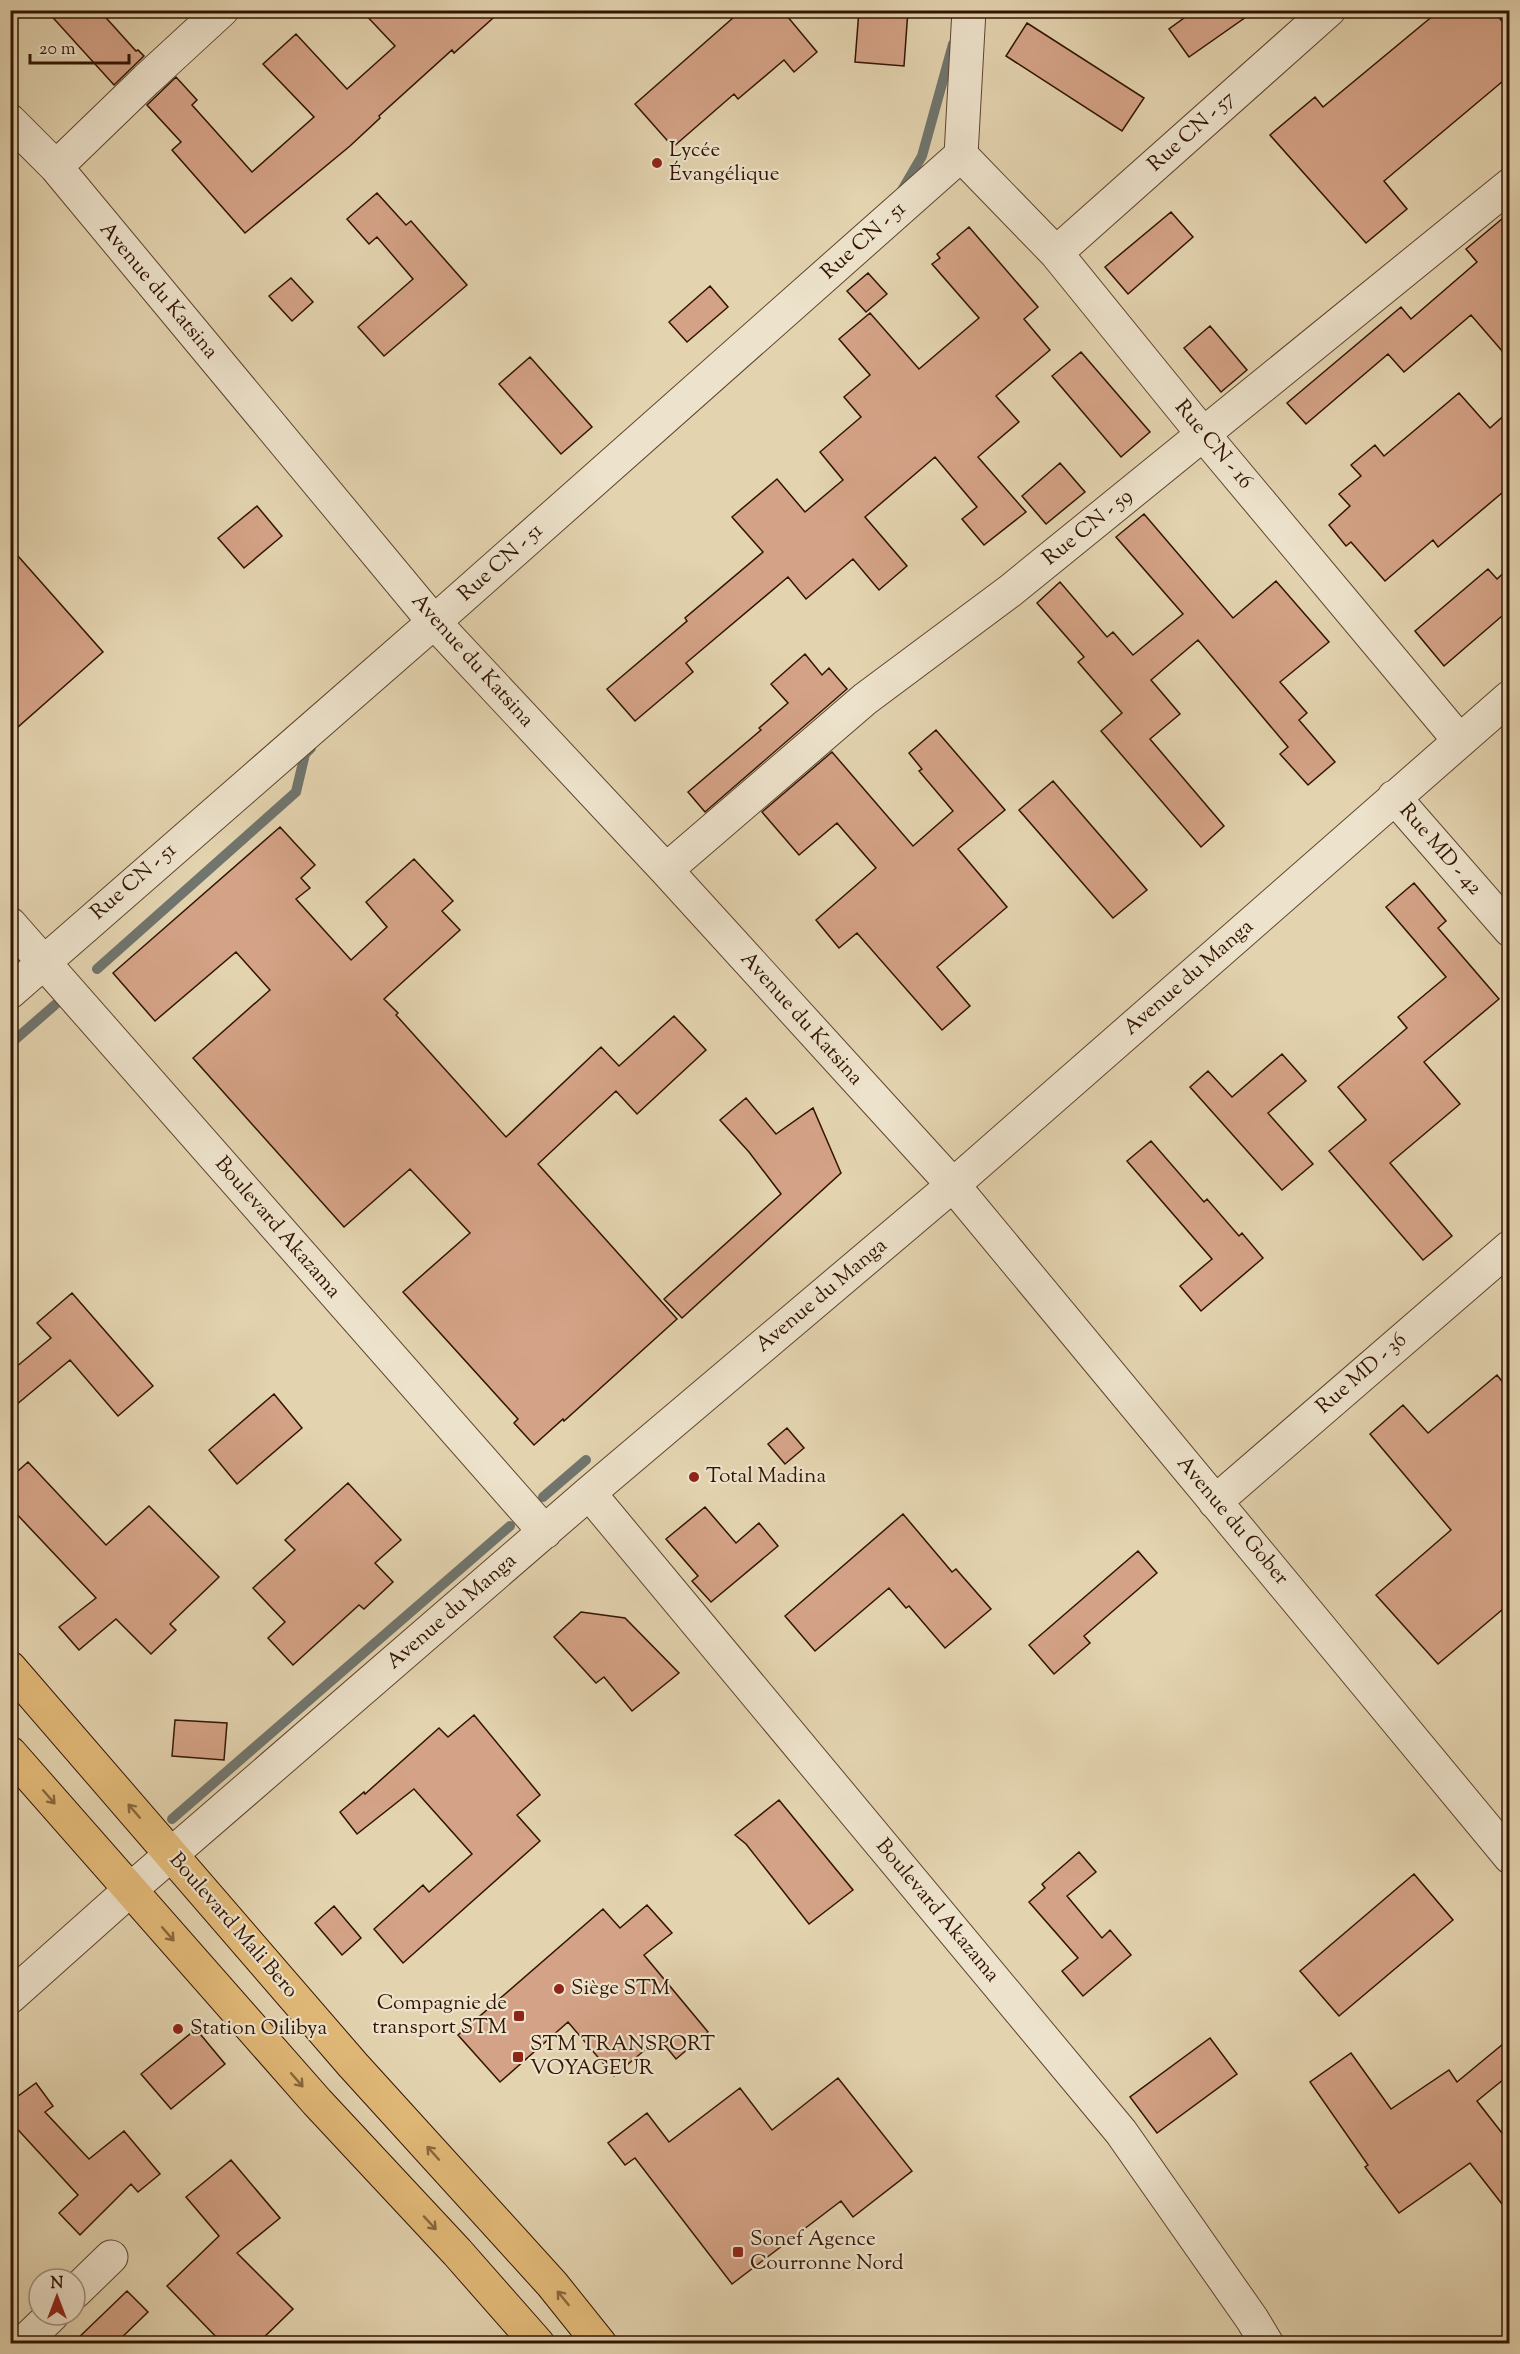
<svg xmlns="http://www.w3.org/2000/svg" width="1520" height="2354" viewBox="0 0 1520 2354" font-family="'Sorts Mill Goudy',serif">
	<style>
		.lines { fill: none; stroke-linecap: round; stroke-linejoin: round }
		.stream { stroke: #70756e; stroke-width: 10 }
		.building { fill: #d4a286; stroke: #321402; stroke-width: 1.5 }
		.minor-casing { stroke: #5e442d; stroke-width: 35 }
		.major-casing { stroke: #321402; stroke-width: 35 }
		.minor { stroke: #ede2cb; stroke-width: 33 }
		.major { stroke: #e2ba78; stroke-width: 33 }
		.oneway { stroke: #8a673d }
		.poi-dot { fill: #8f2418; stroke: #ede2cb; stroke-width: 2 }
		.labels { text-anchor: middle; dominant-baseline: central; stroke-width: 4.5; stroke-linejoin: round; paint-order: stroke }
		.street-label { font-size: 21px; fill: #321402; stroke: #ede2cb }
		.poi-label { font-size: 21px; fill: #321402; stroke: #ede2cb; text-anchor: start }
	</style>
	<rect width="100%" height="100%" fill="#e3d3af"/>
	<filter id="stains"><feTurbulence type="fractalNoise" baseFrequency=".00333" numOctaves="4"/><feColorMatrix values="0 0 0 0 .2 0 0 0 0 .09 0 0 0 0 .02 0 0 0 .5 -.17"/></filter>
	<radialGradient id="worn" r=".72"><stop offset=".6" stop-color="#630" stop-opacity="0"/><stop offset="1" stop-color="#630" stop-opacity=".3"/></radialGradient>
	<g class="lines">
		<path class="stream" d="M 901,192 L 922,156 L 953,44
			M 97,969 L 296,792 L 305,754 L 311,748
			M 10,1044 L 56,1004
			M 543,1497 L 586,1460
			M 172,1819 L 510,1526"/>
	</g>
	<path class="building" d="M 46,10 L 99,10 L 136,51 L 138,50 L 144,56 L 114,85 Z
		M 361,10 L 502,10 L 454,53 L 452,50 L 379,116 L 380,118 L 350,146 L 245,233 L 172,150 L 181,142 L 147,105 L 176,77 L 197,100 L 192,105 L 252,172 L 314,117 L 263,64 L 296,34 L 347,89 L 395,46 Z
		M 742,10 L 782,10 L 817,52 L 794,72 L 784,60 L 738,99 L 734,94 L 673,147 L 635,104 Z
		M 859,10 L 908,10 L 904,66 L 855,62 Z
		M 1195,10 L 1256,10 L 1189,57 L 1169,29 Z
		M 1440,10 L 1493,10 L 1509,30 L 1509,76 L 1384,181 L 1407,209 L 1366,243 L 1270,135 L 1315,97 L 1323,107 Z
		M 1027,23 L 1144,98 L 1122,131 L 1006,56 Z
		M 377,193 L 406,225 L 411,221 L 467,285 L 384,356 L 358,327 L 413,279 L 377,237 L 369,244 L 347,219 Z
		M 1171,212 L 1193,237 L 1128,294 L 1105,267 Z
		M 1509,213 L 1509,359 L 1471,315 L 1404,372 L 1388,354 L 1306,424 L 1287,403 L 1401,307 L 1411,319 L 1477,262 L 1466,249 Z
		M 969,227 L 1038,307 L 1024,319 L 1050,350 L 996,396 L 1019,422 L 978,457 L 1026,512 L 984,545 L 962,519 L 977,507 L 935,457 L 865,517 L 907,566 L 879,590 L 853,559 L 806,599 L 788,577 L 686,663 L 693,672 L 635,721 L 607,689 L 687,621 L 685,618 L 763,552 L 732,517 L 777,479 L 805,512 L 843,480 L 820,452 L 861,417 L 844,397 L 870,375 L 839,339 L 870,313 L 919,369 L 979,318 L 932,264 L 940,258 L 937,254 Z
		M 868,273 L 887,294 L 866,312 L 847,291 Z
		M 291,278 L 313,302 L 292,321 L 269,296 Z
		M 710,286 L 728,307 L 687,342 L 669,322 Z
		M 1210,326 L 1247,370 L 1221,392 L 1184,348 Z
		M 1081,352 L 1150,432 L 1121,457 L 1052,376 Z
		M 530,357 L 592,427 L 561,454 L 499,384 Z
		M 1459,393 L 1490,428 L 1509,411 L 1509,487 L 1438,547 L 1433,540 L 1385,581 L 1351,542 L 1346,546 L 1329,525 L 1350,506 L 1339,494 L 1361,476 L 1351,465 L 1375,445 L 1384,456 Z
		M 1060,463 L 1085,492 L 1046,524 L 1022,496 Z
		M 257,506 L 282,536 L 244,568 L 218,538 Z
		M 1144,514 L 1233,618 L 1276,581 L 1329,642 L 1280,682 L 1307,713 L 1299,720 L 1335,762 L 1308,785 L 1280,754 L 1288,747 L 1198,640 L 1151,680 L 1180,714 L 1150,739 L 1224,826 L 1201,847 L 1101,731 L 1122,713 L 1078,662 L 1084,657 L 1037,603 L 1060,582 L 1107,637 L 1113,632 L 1133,655 L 1183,614 L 1116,537 Z
		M 10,547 L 103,652 L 10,734 Z
		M 1509,568 L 1509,610 L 1444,666 L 1415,631 L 1488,569 L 1497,579 Z
		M 805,654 L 822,675 L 829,668 L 847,689 L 705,812 L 688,792 L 761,730 L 759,728 L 788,703 L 771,684 Z
		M 936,730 L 1005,810 L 958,849 L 1007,907 L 937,967 L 970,1006 L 942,1030 L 857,933 L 839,948 L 816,920 L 876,868 L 837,823 L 799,855 L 762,812 L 832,752 L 913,846 L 953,811 L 919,771 L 922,769 L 909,753 Z
		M 1053,781 L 1147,890 L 1113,918 L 1019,810 Z
		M 280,827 L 315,865 L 301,878 L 310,888 L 296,899 L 351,960 L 387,927 L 366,902 L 414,859 L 453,901 L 442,911 L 460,930 L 384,999 L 398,1013 L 396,1015 L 506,1137 L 601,1047 L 619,1066 L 674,1016 L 706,1050 L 637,1114 L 616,1091 L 538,1164 L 677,1319 L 564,1421 L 563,1419 L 534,1445 L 514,1423 L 518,1419 L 403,1292 L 470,1233 L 410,1169 L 344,1227 L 193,1058 L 270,990 L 236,952 L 155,1021 L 113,973 Z
		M 1414,883 L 1446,921 L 1438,928 L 1499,999 L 1424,1062 L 1460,1104 L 1390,1163 L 1452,1236 L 1423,1260 L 1329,1151 L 1366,1120 L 1338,1087 L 1407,1028 L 1398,1017 L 1446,977 L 1386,907 Z
		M 1282,1054 L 1306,1081 L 1268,1113 L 1313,1164 L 1282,1190 L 1190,1087 L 1208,1071 L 1232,1097 Z
		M 746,1098 L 776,1134 L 813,1108 L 841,1173 L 682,1318 L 664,1299 L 781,1194 L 749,1152 L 720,1120 Z
		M 1151,1141 L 1204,1202 L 1207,1199 L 1239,1236 L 1242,1233 L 1263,1258 L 1201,1311 L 1180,1286 L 1212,1259 L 1127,1161 Z
		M 72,1293 L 153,1386 L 118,1416 L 70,1360 L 10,1410 L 10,1372 L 51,1338 L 37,1323 Z
		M 1497,1375 L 1509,1390 L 1509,1604 L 1438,1664 L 1376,1595 L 1451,1530 L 1370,1434 L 1403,1405 L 1428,1433 Z
		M 274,1394 L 302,1428 L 237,1484 L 209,1450 Z
		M 787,1428 L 804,1448 L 785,1464 L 768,1444 Z
		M 28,1462 L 106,1545 L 149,1506 L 219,1577 L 170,1624 L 176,1630 L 151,1654 L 116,1619 L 79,1650 L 59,1627 L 96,1598 L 10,1507 L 10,1478 Z
		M 348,1483 L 401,1540 L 375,1563 L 393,1582 L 364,1609 L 359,1605 L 293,1665 L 268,1638 L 285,1622 L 253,1588 L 295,1550 L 285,1540 Z
		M 705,1507 L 736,1543 L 759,1523 L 778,1546 L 711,1602 L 692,1581 L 698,1576 L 666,1539 Z
		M 903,1514 L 952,1572 L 956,1569 L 991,1609 L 945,1648 L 909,1606 L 906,1608 L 889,1588 L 815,1651 L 785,1616 Z
		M 1138,1551 L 1157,1573 L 1084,1636 L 1090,1643 L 1054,1674 L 1029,1645 Z
		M 581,1612 L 625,1618 L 679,1673 L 632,1711 L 604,1677 L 596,1683 L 554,1637 Z
		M 474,1715 L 540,1795 L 517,1815 L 540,1841 L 403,1963 L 374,1929 L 423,1885 L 429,1892 L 472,1854 L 414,1789 L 357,1834 L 340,1812 L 364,1792 L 365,1794 L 439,1728 L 448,1737 Z
		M 175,1720 L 227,1723 L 224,1760 L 172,1756 Z
		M 779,1800 L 853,1890 L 809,1924 L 746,1844 L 735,1835 Z
		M 1079,1852 L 1096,1872 L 1067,1896 L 1102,1938 L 1110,1930 L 1131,1955 L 1083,1996 L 1062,1971 L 1078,1958 L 1029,1902 L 1045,1888 L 1042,1884 Z
		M 1414,1874 L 1453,1920 L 1339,2016 L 1300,1971 Z
		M 647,1905 L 672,1933 L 644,1955 L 708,2032 L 676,2059 L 659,2038 L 614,2076 L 568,2022 L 500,2082 L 458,2035 L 603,1909 L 620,1928 Z
		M 334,1906 L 361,1938 L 342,1955 L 315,1923 Z
		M 196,2029 L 225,2064 L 171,2109 L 141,2074 Z
		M 1210,2038 L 1237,2074 L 1157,2133 L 1130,2097 Z
		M 1509,2039 L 1509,2075 L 1477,2101 L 1509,2142 L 1509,2213 L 1470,2163 L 1399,2213 L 1365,2167 L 1368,2165 L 1310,2082 L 1351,2053 L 1391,2109 L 1449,2070 L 1457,2082 Z
		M 838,2078 L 912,2171 L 853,2217 L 841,2201 L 732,2284 L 635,2158 L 625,2165 L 608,2143 L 647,2113 L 669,2142 L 740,2088 L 772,2130 Z
		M 36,2083 L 53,2106 L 45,2112 L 89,2159 L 124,2131 L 160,2174 L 138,2192 L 131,2184 L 80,2235 L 59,2213 L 78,2195 L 10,2121 L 10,2102 Z
		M 231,2160 L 280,2218 L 237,2253 L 293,2309 L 258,2343 L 222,2343 L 167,2286 L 219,2236 L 186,2197 Z
		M 127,2291 L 148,2312 L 116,2343 L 73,2343 Z"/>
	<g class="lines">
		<g class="minor-casing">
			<path id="minor" d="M 10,121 L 56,167 L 434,622 L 666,870 L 953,1185 L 1510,1857
				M 961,155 L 1056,253 L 1203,434 L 1459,740
				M 961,155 L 969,10
				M 56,167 L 146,80 L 222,10
				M 1056,253 L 1329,10
				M 1394,797 L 1510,930
				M 666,870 L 865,699 L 1010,591 L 1510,185
				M 10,924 L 545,1532
				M 10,992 L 434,622 L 961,155
				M 589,1493 L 1121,2132 L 1252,2319 L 1267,2344
				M 1215,1502 L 1510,1247
				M 10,1997 L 130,1890 L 589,1493 L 953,1185 L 1510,697
				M 75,2292 L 111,2257
				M 22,2344 L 52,2315"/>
		</g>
		<g class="major-casing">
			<path id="major" d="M 10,1668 L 353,2065 L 552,2284 L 600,2344
				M 10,1753 L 317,2102 L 457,2252 L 538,2344"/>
		</g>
		<use href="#minor" class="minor"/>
		<use href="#major" class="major"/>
	</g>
	<defs><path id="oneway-shaft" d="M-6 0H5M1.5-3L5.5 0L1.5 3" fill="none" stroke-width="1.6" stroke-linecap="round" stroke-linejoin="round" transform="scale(1.5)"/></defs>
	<g class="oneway">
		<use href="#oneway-shaft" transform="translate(49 1797) rotate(49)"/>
		<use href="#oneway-shaft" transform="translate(134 1811) rotate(-131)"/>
		<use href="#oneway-shaft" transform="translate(168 1934) rotate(49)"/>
		<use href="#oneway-shaft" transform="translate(297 2080) rotate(49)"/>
		<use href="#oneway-shaft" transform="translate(433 2153) rotate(-132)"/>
		<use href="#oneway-shaft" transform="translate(430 2223) rotate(47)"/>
		<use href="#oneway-shaft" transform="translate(563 2298) rotate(-129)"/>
	</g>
	<g class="poi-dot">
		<circle cx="657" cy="163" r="6"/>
		<circle cx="694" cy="1477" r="6"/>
		<circle cx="559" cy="1989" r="6"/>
		<rect x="513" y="2010" width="12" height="12" rx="3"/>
		<circle cx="178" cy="2029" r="6"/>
		<rect x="512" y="2051" width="12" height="12" rx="3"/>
		<rect x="732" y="2246" width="12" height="12" rx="3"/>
	</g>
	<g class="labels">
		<g class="street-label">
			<text transform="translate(1192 132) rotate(-42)">Rue CN - 57</text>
			<text transform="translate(864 241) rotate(-42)">Rue CN - 51</text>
			<text transform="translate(158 291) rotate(50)">Avenue du Katsina</text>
			<text transform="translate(1213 445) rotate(50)">Rue CN - 16</text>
			<text transform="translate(1088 528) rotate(-39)">Rue CN - 59</text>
			<text transform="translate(501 563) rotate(-42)">Rue CN - 51</text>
			<text transform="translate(472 661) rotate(48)">Avenue du Katsina</text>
			<text transform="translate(1440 850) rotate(49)">Rue MD - 42</text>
			<text transform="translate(134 882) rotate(-41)">Rue CN - 51</text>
			<text transform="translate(1189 978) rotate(-41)">Avenue du Manga</text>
			<text transform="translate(801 1019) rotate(48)">Avenue du Katsina</text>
			<text transform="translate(277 1228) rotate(49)">Boulevard Akazama</text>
			<text transform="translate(822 1296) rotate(-40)">Avenue du Manga</text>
			<text transform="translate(1362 1374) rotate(-41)">Rue MD - 36</text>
			<text transform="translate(1232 1521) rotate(50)">Avenue du Gober</text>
			<text transform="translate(452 1612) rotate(-41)">Avenue du Manga</text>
			<text transform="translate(937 1911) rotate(50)">Boulevard Akazama</text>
			<text transform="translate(233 1926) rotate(49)">Boulevard Mali Bero</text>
		</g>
		<g class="poi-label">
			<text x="669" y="151">Lycée<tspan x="669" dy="24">Évangélique</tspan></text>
			<text x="706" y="1477">Total Madina</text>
			<text x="571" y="1989">Siège STM</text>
			<text x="507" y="2004" text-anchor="end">Compagnie de<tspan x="507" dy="24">transport STM</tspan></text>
			<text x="190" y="2029">Station Oilibya</text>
			<text x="530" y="2045">STM TRANSPORT<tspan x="530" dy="24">VOYAGEUR</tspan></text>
			<text x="750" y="2240">Sonef Agence<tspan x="750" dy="24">Courronne Nord</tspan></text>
		</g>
	</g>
	<rect width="1520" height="2354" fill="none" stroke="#e3d3af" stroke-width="36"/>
	<rect x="12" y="12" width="1496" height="2330" fill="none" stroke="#321402" stroke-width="3"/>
	<rect x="18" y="18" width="1484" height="2318" fill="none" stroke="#321402" stroke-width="1.5"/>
	<g transform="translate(57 2297)"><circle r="28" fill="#ede2cb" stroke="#a2907b" stroke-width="1.5"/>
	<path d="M0-4.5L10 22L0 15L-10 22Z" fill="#8f2418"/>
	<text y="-9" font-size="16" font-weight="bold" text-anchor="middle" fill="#321402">N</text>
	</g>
	<path d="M30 54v9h99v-9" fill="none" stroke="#321402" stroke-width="3"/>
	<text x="39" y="54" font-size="18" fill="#321402" stroke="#ede2cb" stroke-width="4.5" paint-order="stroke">20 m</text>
	<rect width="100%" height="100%" filter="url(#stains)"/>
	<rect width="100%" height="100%" fill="url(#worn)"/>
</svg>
